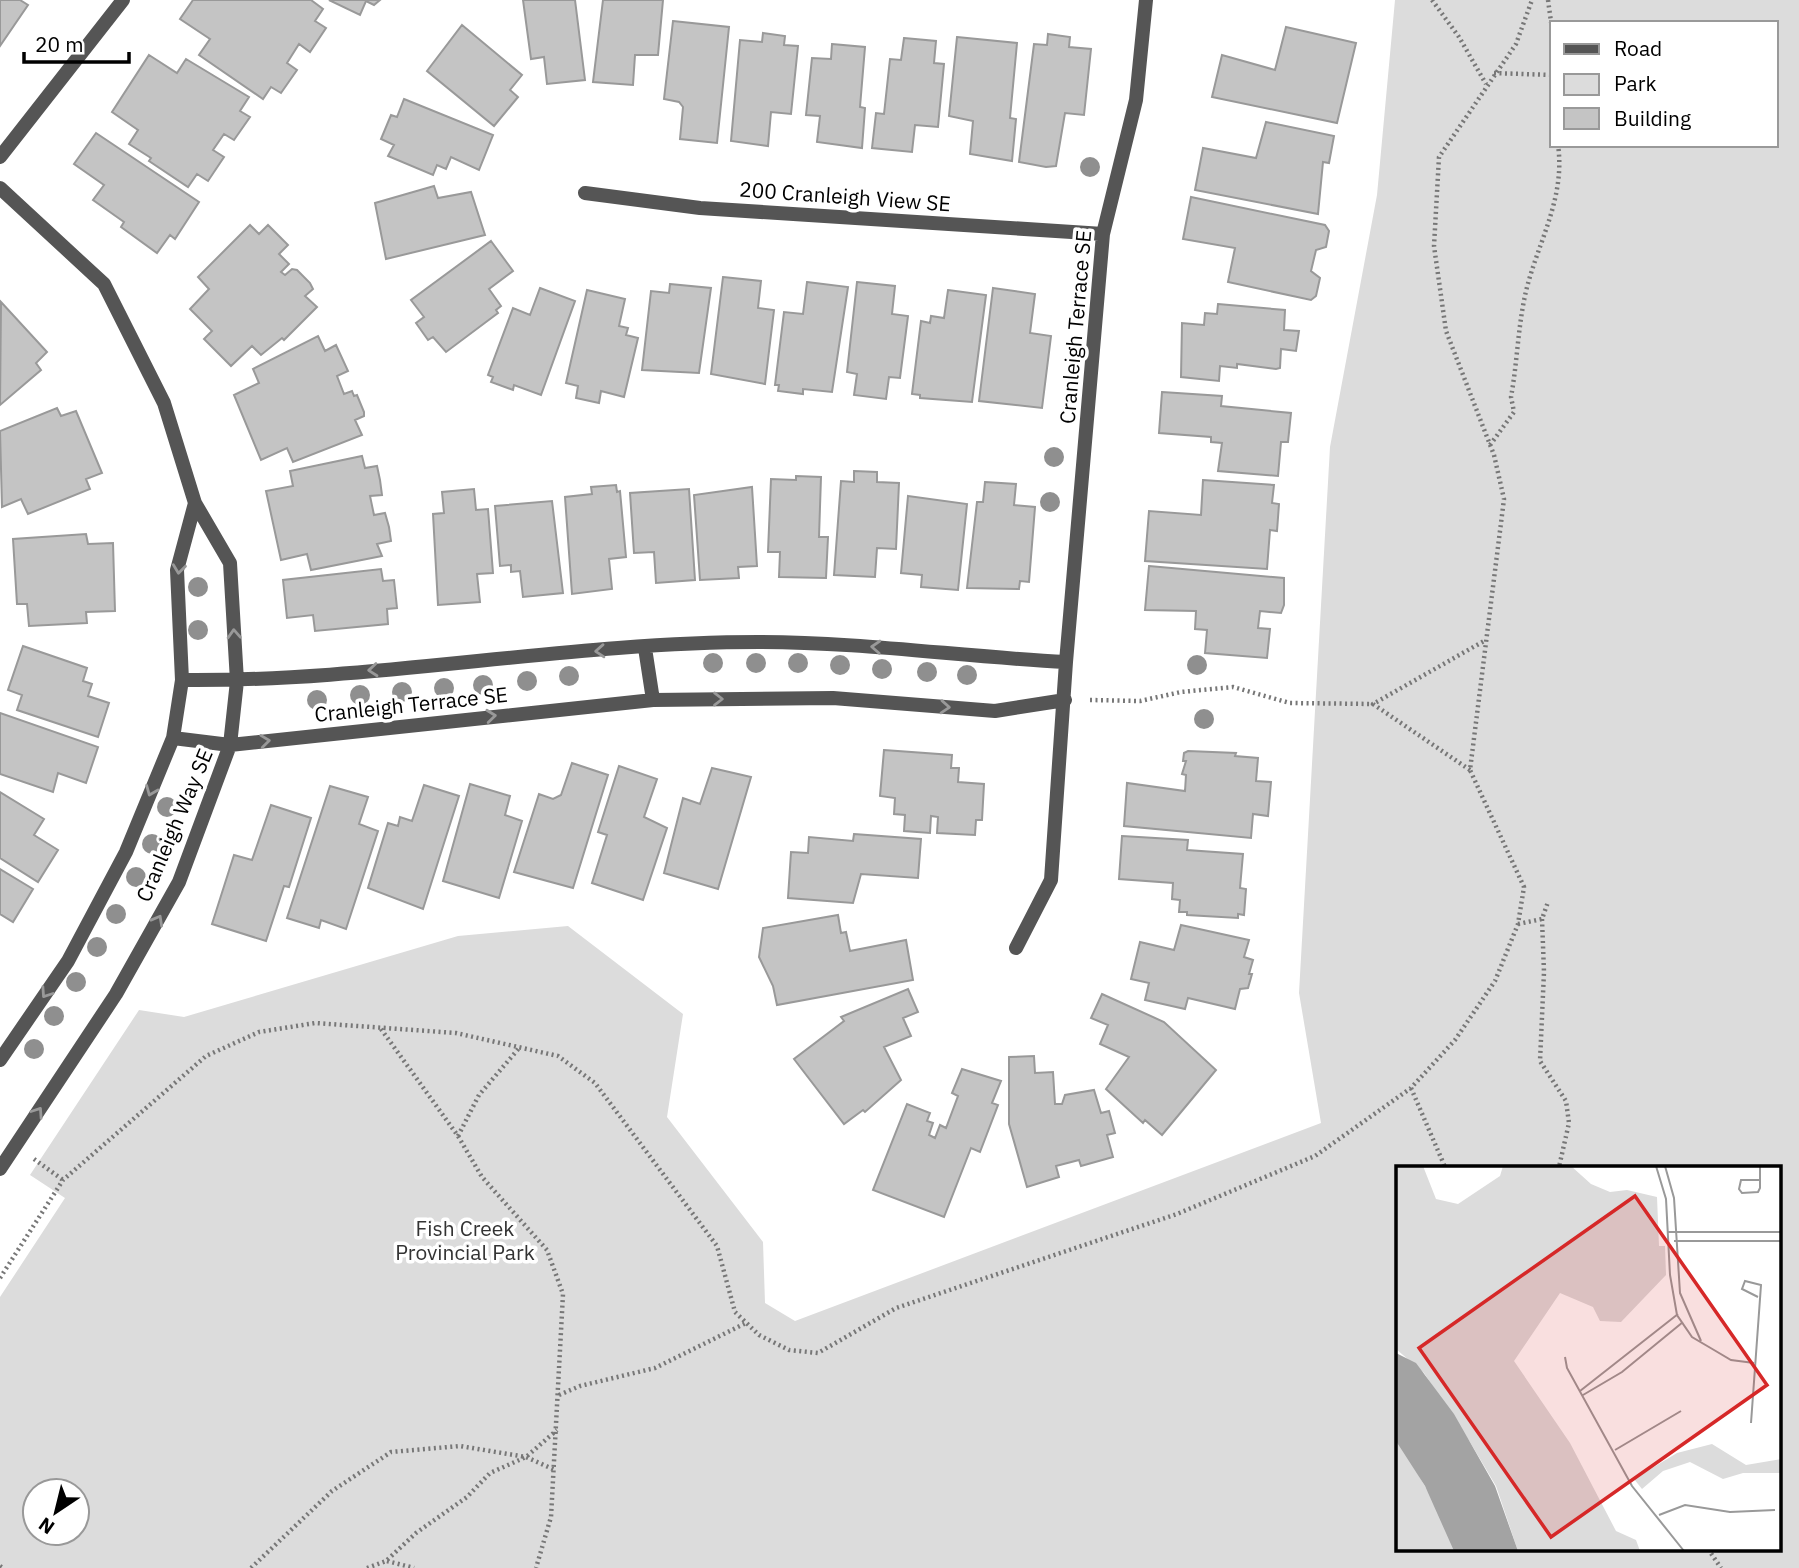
<svg xmlns="http://www.w3.org/2000/svg" width="1799" height="1568" viewBox="0 0 1799 1568" font-family="'IBM Plex Sans',sans-serif">
	<style>
		.green { fill: #dcdcdc; fill-rule: evenodd }
		.building { fill: #c4c4c4; stroke: #999; stroke-width: 2 }
		.lines { fill: none; stroke-linecap: round; stroke-linejoin: round }
		.path { stroke: #777; stroke-width: 4.5; stroke-dasharray: 2 3.5; stroke-linecap: butt }
		.street { stroke: #555; stroke-width: 14 }
		.tree { fill: #8f8f8f }
		.oneway { stroke: #999 }
		.labels { text-anchor: middle; dominant-baseline: central; stroke-width: 7; stroke-linejoin: round; paint-order: stroke }
		.street-label { font-size: 21px; fill: #000; stroke: #fff }
		.park-label { font-size: 21px; fill: #333; stroke: #fff }
		.inset-road { fill: none; stroke: #999; stroke-width: 2 }
		.view { fill: #d62828; fill-opacity: 0.15; stroke: #d62828; stroke-width: 3.5 }
		.inset-edge { fill: none; stroke: #000; stroke-width: 3.5 }
	</style>
	<rect width="100%" height="100%" fill="#fff"/>
	<path class="green" d="M 1395,0 L 1799,0 L 1799,1568 L 0,1568 L 0,1297 L 65,1198 L 30,1175 L 139,1010 L 184,1017 L 458,936 L 568,926 L 683,1014 L 667,1117 L 763,1242 L 765,1303 L 795,1321 L 1321,1123 L 1299,993 L 1330,447 L 1377,195 ZM 1552,23 L 1776,23 L 1776,145 L 1552,145 ZM 1780,1167 L 1780,1549 L 1398,1549 L 1398,1167 ZM 77,1491 L 77,1533 L 35,1533 L 35,1491 Z"/>
	<path class="building" d="M 0,0 L 20,0 L 28,5 L 0,46 Z
		M 193,0 L 311,0 L 323,9 L 315,21 L 326,28 L 310,52 L 299,44 L 287,63 L 297,70 L 281,93 L 271,87 L 263,99 L 199,55 L 210,39 L 180,19 Z
		M 329,0 L 380,0 L 374,5 L 366,1 L 360,15 Z
		M 523,0 L 575,0 L 585,80 L 547,84 L 544,57 L 531,59 Z
		M 603,0 L 663,0 L 658,55 L 635,55 L 633,85 L 593,82 Z
		M 673,21 L 729,27 L 717,143 L 680,139 L 683,107 L 679,102 L 664,99 Z
		M 462,25 L 522,75 L 510,90 L 518,97 L 494,126 L 427,71 Z
		M 1286,27 L 1356,43 L 1337,123 L 1212,97 L 1222,55 L 1275,70 Z
		M 763,33 L 785,36 L 784,45 L 798,46 L 791,114 L 771,112 L 768,146 L 731,141 L 740,40 L 762,42 Z
		M 1048,34 L 1070,37 L 1069,47 L 1091,49 L 1084,115 L 1065,113 L 1056,166 L 1046,167 L 1019,162 L 1034,44 L 1047,45 Z
		M 957,37 L 1017,43 L 1010,118 L 1016,119 L 1012,161 L 970,154 L 973,121 L 949,116 Z
		M 904,38 L 936,41 L 934,63 L 944,64 L 938,127 L 915,125 L 912,152 L 872,148 L 876,113 L 884,114 L 890,59 L 901,60 Z
		M 832,44 L 865,47 L 860,107 L 865,108 L 862,148 L 817,142 L 820,116 L 806,115 L 812,58 L 831,59 Z
		M 149,55 L 177,73 L 186,59 L 249,97 L 240,111 L 250,117 L 234,140 L 224,134 L 213,150 L 224,157 L 208,181 L 197,174 L 188,187 L 149,161 L 151,158 L 129,144 L 138,130 L 112,112 Z
		M 404,99 L 493,135 L 479,170 L 451,157 L 446,169 L 437,165 L 433,175 L 388,156 L 394,145 L 381,139 L 391,115 L 397,117 Z
		M 1266,122 L 1334,136 L 1329,163 L 1323,162 L 1318,214 L 1195,190 L 1203,148 L 1256,158 Z
		M 96,133 L 199,202 L 175,239 L 170,235 L 157,253 L 121,227 L 124,222 L 93,200 L 104,185 L 74,164 Z
		M 434,186 L 438,198 L 471,192 L 485,235 L 386,259 L 375,203 Z
		M 1191,197 L 1325,225 L 1329,231 L 1326,247 L 1316,250 L 1311,271 L 1320,278 L 1316,296 L 1311,300 L 1228,282 L 1235,248 L 1183,239 Z
		M 250,225 L 259,234 L 268,225 L 288,245 L 279,254 L 289,264 L 281,272 L 285,275 L 292,269 L 297,270 L 310,283 L 313,289 L 305,296 L 317,307 L 284,340 L 282,338 L 261,355 L 252,346 L 231,366 L 204,339 L 212,331 L 190,309 L 209,289 L 198,277 Z
		M 491,241 L 513,271 L 489,289 L 501,306 L 496,310 L 498,313 L 446,352 L 433,337 L 428,340 L 416,323 L 424,317 L 411,300 Z
		M 723,277 L 761,281 L 758,308 L 774,310 L 765,384 L 711,374 Z
		M 807,282 L 848,287 L 832,392 L 803,389 L 803,394 L 778,391 L 779,385 L 775,385 L 784,312 L 803,314 Z
		M 857,282 L 895,286 L 892,314 L 908,316 L 900,378 L 889,377 L 886,399 L 854,395 L 857,374 L 847,372 Z
		M 670,284 L 711,288 L 699,373 L 642,370 L 651,291 L 669,293 Z
		M 540,288 L 575,301 L 541,395 L 514,385 L 513,390 L 491,382 L 493,377 L 488,375 L 513,308 L 530,315 Z
		M 993,288 L 1035,294 L 1030,333 L 1051,336 L 1042,408 L 979,401 Z
		M 587,290 L 625,299 L 619,326 L 628,328 L 626,335 L 638,338 L 624,397 L 601,391 L 599,403 L 576,398 L 578,386 L 566,383 Z
		M 948,290 L 986,295 L 972,402 L 920,398 L 920,395 L 912,394 L 921,321 L 930,323 L 931,316 L 944,318 Z
		M 1,302 L 47,352 L 36,363 L 41,370 L 0,405 Z
		M 1218,304 L 1285,310 L 1284,330 L 1299,331 L 1296,351 L 1281,349 L 1280,368 L 1276,369 L 1237,364 L 1237,368 L 1220,366 L 1219,381 L 1181,377 L 1182,323 L 1204,325 L 1205,313 L 1217,314 Z
		M 318,336 L 325,351 L 336,345 L 348,371 L 337,376 L 344,394 L 352,391 L 354,396 L 357,395 L 364,412 L 364,416 L 355,420 L 362,435 L 293,462 L 287,448 L 261,460 L 234,395 L 259,383 L 253,369 Z
		M 1162,392 L 1222,396 L 1221,406 L 1291,413 L 1288,442 L 1281,442 L 1278,476 L 1218,471 L 1222,443 L 1211,442 L 1211,437 L 1159,433 Z
		M 57,408 L 61,416 L 76,411 L 102,473 L 86,479 L 90,489 L 28,514 L 21,499 L 2,507 L 0,431 Z
		M 362,456 L 365,468 L 377,466 L 380,480 L 382,495 L 370,496 L 374,515 L 385,513 L 389,527 L 391,541 L 377,544 L 382,556 L 311,570 L 307,554 L 281,560 L 266,491 L 293,486 L 290,471 Z
		M 854,471 L 877,472 L 877,482 L 899,483 L 896,549 L 877,548 L 875,577 L 834,575 L 841,481 L 854,482 Z
		M 796,476 L 821,477 L 819,537 L 828,537 L 826,578 L 779,577 L 780,552 L 768,552 L 771,479 L 796,480 Z
		M 1203,480 L 1274,485 L 1272,503 L 1279,504 L 1277,531 L 1270,530 L 1267,569 L 1145,561 L 1149,511 L 1201,515 Z
		M 985,482 L 1016,484 L 1014,505 L 1035,507 L 1029,582 L 1020,581 L 1019,589 L 967,588 L 977,502 L 983,502 Z
		M 616,485 L 617,492 L 620,491 L 626,557 L 609,559 L 612,589 L 572,594 L 565,497 L 592,494 L 591,487 Z
		M 752,487 L 757,566 L 738,567 L 739,578 L 700,580 L 694,495 Z
		M 474,489 L 476,510 L 488,509 L 493,573 L 477,574 L 480,602 L 438,605 L 433,514 L 444,513 L 442,492 Z
		M 689,489 L 695,580 L 656,583 L 654,552 L 634,553 L 630,493 Z
		M 908,496 L 967,504 L 958,590 L 921,587 L 922,575 L 901,573 Z
		M 552,501 L 563,593 L 523,597 L 520,571 L 511,572 L 511,565 L 500,566 L 495,506 Z
		M 86,534 L 88,544 L 113,543 L 115,611 L 86,612 L 87,623 L 29,626 L 27,604 L 17,604 L 13,539 Z
		M 1149,566 L 1284,578 L 1284,605 L 1281,613 L 1260,611 L 1258,628 L 1270,629 L 1267,658 L 1205,653 L 1207,630 L 1195,629 L 1196,611 L 1145,610 Z
		M 381,569 L 383,581 L 394,580 L 397,608 L 387,609 L 388,624 L 315,631 L 313,615 L 287,618 L 283,580 Z
		M 23,646 L 87,668 L 83,681 L 92,684 L 88,696 L 109,703 L 98,737 L 17,710 L 22,695 L 8,690 Z
		M 0,713 L 98,747 L 86,783 L 58,773 L 53,792 L 0,774 Z
		M 884,750 L 952,755 L 951,768 L 959,768 L 958,782 L 984,784 L 982,820 L 976,820 L 975,835 L 937,833 L 938,817 L 931,816 L 930,833 L 904,831 L 905,815 L 894,814 L 895,798 L 880,796 Z
		M 1188,751 L 1236,753 L 1235,756 L 1258,758 L 1256,781 L 1271,782 L 1268,816 L 1253,814 L 1251,838 L 1124,826 L 1127,783 L 1185,791 L 1186,775 L 1182,774 L 1186,761 L 1183,761 L 1184,753 Z
		M 572,763 L 608,775 L 573,888 L 514,872 L 539,794 L 553,799 L 561,795 Z
		M 619,766 L 657,779 L 644,817 L 667,828 L 643,900 L 592,883 L 607,835 L 598,832 Z
		M 712,768 L 751,777 L 718,889 L 664,873 L 683,798 L 700,804 Z
		M 470,784 L 510,796 L 505,815 L 522,821 L 499,898 L 443,881 Z
		M 424,785 L 459,796 L 423,909 L 368,888 L 388,823 L 398,826 L 400,817 L 412,821 Z
		M 330,786 L 368,797 L 359,824 L 378,831 L 346,929 L 321,920 L 319,928 L 287,918 Z
		M 0,792 L 44,819 L 34,835 L 58,850 L 38,882 L 0,858 Z
		M 271,805 L 311,818 L 289,887 L 284,886 L 266,941 L 212,924 L 234,855 L 252,860 Z
		M 854,834 L 921,839 L 918,878 L 861,874 L 853,903 L 788,898 L 791,852 L 808,853 L 809,837 L 853,841 Z
		M 1122,836 L 1188,840 L 1187,850 L 1243,854 L 1240,888 L 1246,889 L 1244,915 L 1238,914 L 1238,918 L 1187,915 L 1187,912 L 1179,912 L 1180,900 L 1172,899 L 1173,883 L 1119,879 Z
		M 0,869 L 33,889 L 13,922 L 0,914 Z
		M 838,915 L 841,933 L 846,932 L 850,951 L 906,940 L 913,980 L 777,1005 L 773,986 L 759,957 L 763,928 Z
		M 1181,925 L 1249,940 L 1244,957 L 1253,960 L 1249,974 L 1252,974 L 1248,988 L 1240,989 L 1235,1009 L 1188,998 L 1185,1009 L 1145,1000 L 1149,983 L 1131,979 L 1140,942 L 1174,950 Z
		M 908,989 L 918,1012 L 903,1018 L 911,1036 L 884,1047 L 901,1080 L 865,1112 L 863,1110 L 844,1124 L 794,1059 L 844,1021 L 841,1017 Z
		M 1102,994 L 1164,1022 L 1216,1070 L 1162,1135 L 1145,1120 L 1143,1123 L 1106,1089 L 1129,1057 L 1100,1044 L 1108,1025 L 1091,1018 Z
		M 1034,1056 L 1035,1073 L 1053,1072 L 1055,1104 L 1062,1104 L 1065,1095 L 1094,1090 L 1101,1113 L 1109,1111 L 1115,1133 L 1107,1135 L 1113,1157 L 1081,1166 L 1079,1160 L 1056,1166 L 1059,1177 L 1027,1187 L 1009,1124 L 1009,1057 Z
		M 962,1069 L 1001,1081 L 992,1103 L 998,1105 L 980,1152 L 971,1148 L 944,1217 L 873,1190 L 907,1104 L 930,1113 L 927,1121 L 933,1123 L 929,1135 L 935,1138 L 940,1125 L 946,1128 L 958,1096 L 952,1093 Z"/>
	<g class="lines">
		<path class="path" d="M 1432,0 L 1459,37 L 1486,84
			M 1548,0 L 1552,29
			M 1494,73 L 1552,75
			M 1490,445 L 1514,412 L 1511,397 C 1518,359 1518,317 1529,280 C 1542,235 1565,194 1558,145
			M 1090,700 L 1140,701 L 1181,692 L 1233,687 L 1290,703 L 1373,704
			M 1470,770 L 1373,704 L 1484,641
			M 1542,919 L 1544,972 L 1540,1061 L 1566,1101 L 1569,1123 L 1559,1167
			M 1518,924 L 1542,919 L 1548,902
			M 381,1029 L 458,1136 L 482,1177 L 547,1250 L 563,1294 L 551,1517 L 536,1568
			M 1411,1088 L 1445,1167
			M 458,1136 L 479,1095 L 520,1047
			M 34,1159 L 63,1180
			M 0,1278 L 63,1180 L 206,1056 L 259,1032 L 315,1023 L 456,1033 L 558,1056 L 595,1083 L 717,1246 L 735,1312 L 759,1335 L 789,1350 L 818,1353 L 896,1308 L 1177,1214 L 1315,1156 L 1411,1088 L 1455,1040 L 1495,981 L 1518,924 L 1524,887 L 1470,770 L 1504,499 L 1494,455 L 1446,331 L 1434,246 L 1439,157 L 1516,44 L 1532,0
			M 559,1395 L 580,1386 L 655,1368 L 746,1323
			M 1708,1549 L 1721,1568
			M 387,1561 L 414,1568
			M 0,1566 L 3,1568
			M 251,1568 L 332,1491 L 391,1452 L 460,1446 L 526,1457 L 555,1470
			M 367,1568 L 386,1561 L 416,1533 L 467,1497 L 490,1473 L 526,1457 L 557,1430"/>
		<path class="street" d="M 0,157 L 123,0
			M 0,188 L 104,284 L 164,403 L 195,503 L 230,563 L 237,681 L 230,745 L 179,882 L 116,994 L 0,1169
			M 585,193 L 700,208 L 1103,234
			M 645,648 L 653,700
			M 182,680 C 375,682 566,642 759,642 C 862,642 964,657 1066,662
			M 173,738 L 230,745 L 653,700 L 833,698 L 995,711 L 1065,700
			M 1016,948 L 1051,880 L 1066,662 L 1103,234 L 1136,100 L 1146,0
			M 0,1060 L 68,961 L 126,852 L 173,738 L 182,680 L 177,570 L 195,503"/>
	</g>
	<g class="tree">
		<circle cx="1090" cy="167" r="10"/>
		<circle cx="1054" cy="457" r="10"/>
		<circle cx="1050" cy="502" r="10"/>
		<circle cx="198" cy="587" r="10"/>
		<circle cx="198" cy="630" r="10"/>
		<circle cx="713" cy="663" r="10"/>
		<circle cx="756" cy="663" r="10"/>
		<circle cx="798" cy="663" r="10"/>
		<circle cx="840" cy="665" r="10"/>
		<circle cx="1197" cy="665" r="10"/>
		<circle cx="882" cy="669" r="10"/>
		<circle cx="927" cy="672" r="10"/>
		<circle cx="967" cy="675" r="10"/>
		<circle cx="569" cy="676" r="10"/>
		<circle cx="527" cy="681" r="10"/>
		<circle cx="483" cy="685" r="10"/>
		<circle cx="444" cy="688" r="10"/>
		<circle cx="402" cy="692" r="10"/>
		<circle cx="360" cy="695" r="10"/>
		<circle cx="317" cy="700" r="10"/>
		<circle cx="1204" cy="719" r="10"/>
		<circle cx="167" cy="807" r="10"/>
		<circle cx="152" cy="844" r="10"/>
		<circle cx="136" cy="877" r="10"/>
		<circle cx="116" cy="914" r="10"/>
		<circle cx="97" cy="947" r="10"/>
		<circle cx="76" cy="982" r="10"/>
		<circle cx="54" cy="1016" r="10"/>
		<circle cx="34" cy="1049" r="10"/>
	</g>
	<defs><path id="oneway-chevron" d="M-2-3.5L2.5 0L-2 3.5" fill="none" stroke-width="1.6" stroke-linecap="round" stroke-linejoin="round" transform="scale(1.75)"/></defs>
	<g class="oneway">
		<use href="#oneway-chevron" transform="translate(179 569) rotate(97)"/>
		<use href="#oneway-chevron" transform="translate(234 634) rotate(-93)"/>
		<use href="#oneway-chevron" transform="translate(876 647) rotate(-177)"/>
		<use href="#oneway-chevron" transform="translate(600 651) rotate(176)"/>
		<use href="#oneway-chevron" transform="translate(373 670) rotate(175)"/>
		<use href="#oneway-chevron" transform="translate(718 699)"/>
		<use href="#oneway-chevron" transform="translate(945 707) rotate(4)"/>
		<use href="#oneway-chevron" transform="translate(491 716) rotate(-6)"/>
		<use href="#oneway-chevron" transform="translate(265 741) rotate(-7)"/>
		<use href="#oneway-chevron" transform="translate(151 791) rotate(112)"/>
		<use href="#oneway-chevron" transform="translate(158 920) rotate(-61)"/>
		<use href="#oneway-chevron" transform="translate(46 993) rotate(124)"/>
		<use href="#oneway-chevron" transform="translate(38 1112) rotate(-56)"/>
	</g>
	<g class="labels">
		<g class="street-label">
			<text transform="translate(845 196) rotate(4)">200 Cranleigh View SE</text>
			<text transform="translate(1075 327) rotate(-85)">Cranleigh Terrace SE</text>
			<text transform="translate(411 704) rotate(-6)">Cranleigh Terrace SE</text>
			<text transform="translate(174 825) rotate(-67)">Cranleigh Way SE</text>
		</g>
		<g class="park-label">
			<text x="465" y="1228">Fish Creek<tspan x="465" dy="24">Provincial Park</tspan></text>
		</g>
	</g>
	<g transform="translate(1396 1166)">
		<rect width="385" height="385" fill="#fff"/>
		<path d="M 0,0 L 27,0 L 40,33 L 62,38 L 104,10 L 107,0 L 175,0 L 195,18 L 214,26 L 231,24 L 261,31 L 263,80 L 269,80 L 270,109 L 225,156 L 204,155 L 197,141 L 164,127 L 118,195 L 174,277 L 220,365 L 240,374 L 244,385 L 122,385 L 100,320 L 74,276 L 28,207 L 0,183 ZM 0,270 L 42,343 L 59,385 L 0,385 ZM 316,278 L 350,299 L 385,293 L 385,307 L 347,307 L 327,313 L 294,296 L 267,305 L 246,323 L 238,313 L 281,287 Z" fill="#dcdcdc"/>
		<path d="M 0,187 L 20,197 L 58,248 L 99,320 L 122,385 L 58,385 L 29,320 L 0,275 Z" fill="#a3a3a3"/>
		<path class="inset-road" d="M 260,0 L 270,33 L 274,109 L 281,149 L 296,171 L 318,184 L 335,194 L 358,197M 269,0 L 278,32 L 284,127 L 305,175M 364,0 L 364,22 L 362,26 L 346,27 L 343,23 L 345,14 L 364,14M 272,66 L 385,66M 278,75 L 385,75M 169,191 L 171,202 L 236,320 L 288,385M 184,225 L 282,148M 187,229 L 226,206 L 287,156M 355,257 L 365,119 L 349,115 L 346,123 L 362,131M 219,284 L 285,245M 263,349 L 289,339 L 334,346 L 379,344"/>
		<path class="view" d="M 239,30 L 371,219 L 155,371 L 23,182 Z"/>
		<rect width="385" height="385" class="inset-edge"/>
	</g>
	<rect x="1550" y="21" width="228" height="126" fill="#ffffff" stroke="#999999" stroke-width="2"/>
	<rect x="1564" y="44" width="35" height="10" fill="#555555" stroke="#999999" stroke-width="2"/>
	<text x="1614" y="56" font-size="21" fill="#000000">Road</text>
	<rect x="1564" y="74" width="35" height="21" fill="#dcdcdc" stroke="#999999" stroke-width="2"/>
	<text x="1614" y="91" font-size="21" fill="#000000">Park</text>
	<rect x="1564" y="108" width="35" height="21" fill="#c4c4c4" stroke="#999999" stroke-width="2"/>
	<text x="1614" y="126" font-size="21" fill="#000000">Building</text>
	<g transform="translate(56 1512) rotate(215)"><circle r="33" fill="#ffffff" stroke="#999999" stroke-width="2"/>
	<path d="M0-5L12 26L0 18L-12 26Z" fill="#000000"/>
	<text y="-10" font-size="19" font-weight="bold" text-anchor="middle" fill="#000000">N</text>
	</g>
	<path d="M24 52v10h105v-10" fill="none" stroke="#000000" stroke-width="3.5"/>
	<text x="35" y="52" font-size="21" fill="#000000" stroke="#ffffff" stroke-width="5" paint-order="stroke">20 m</text>
</svg>
